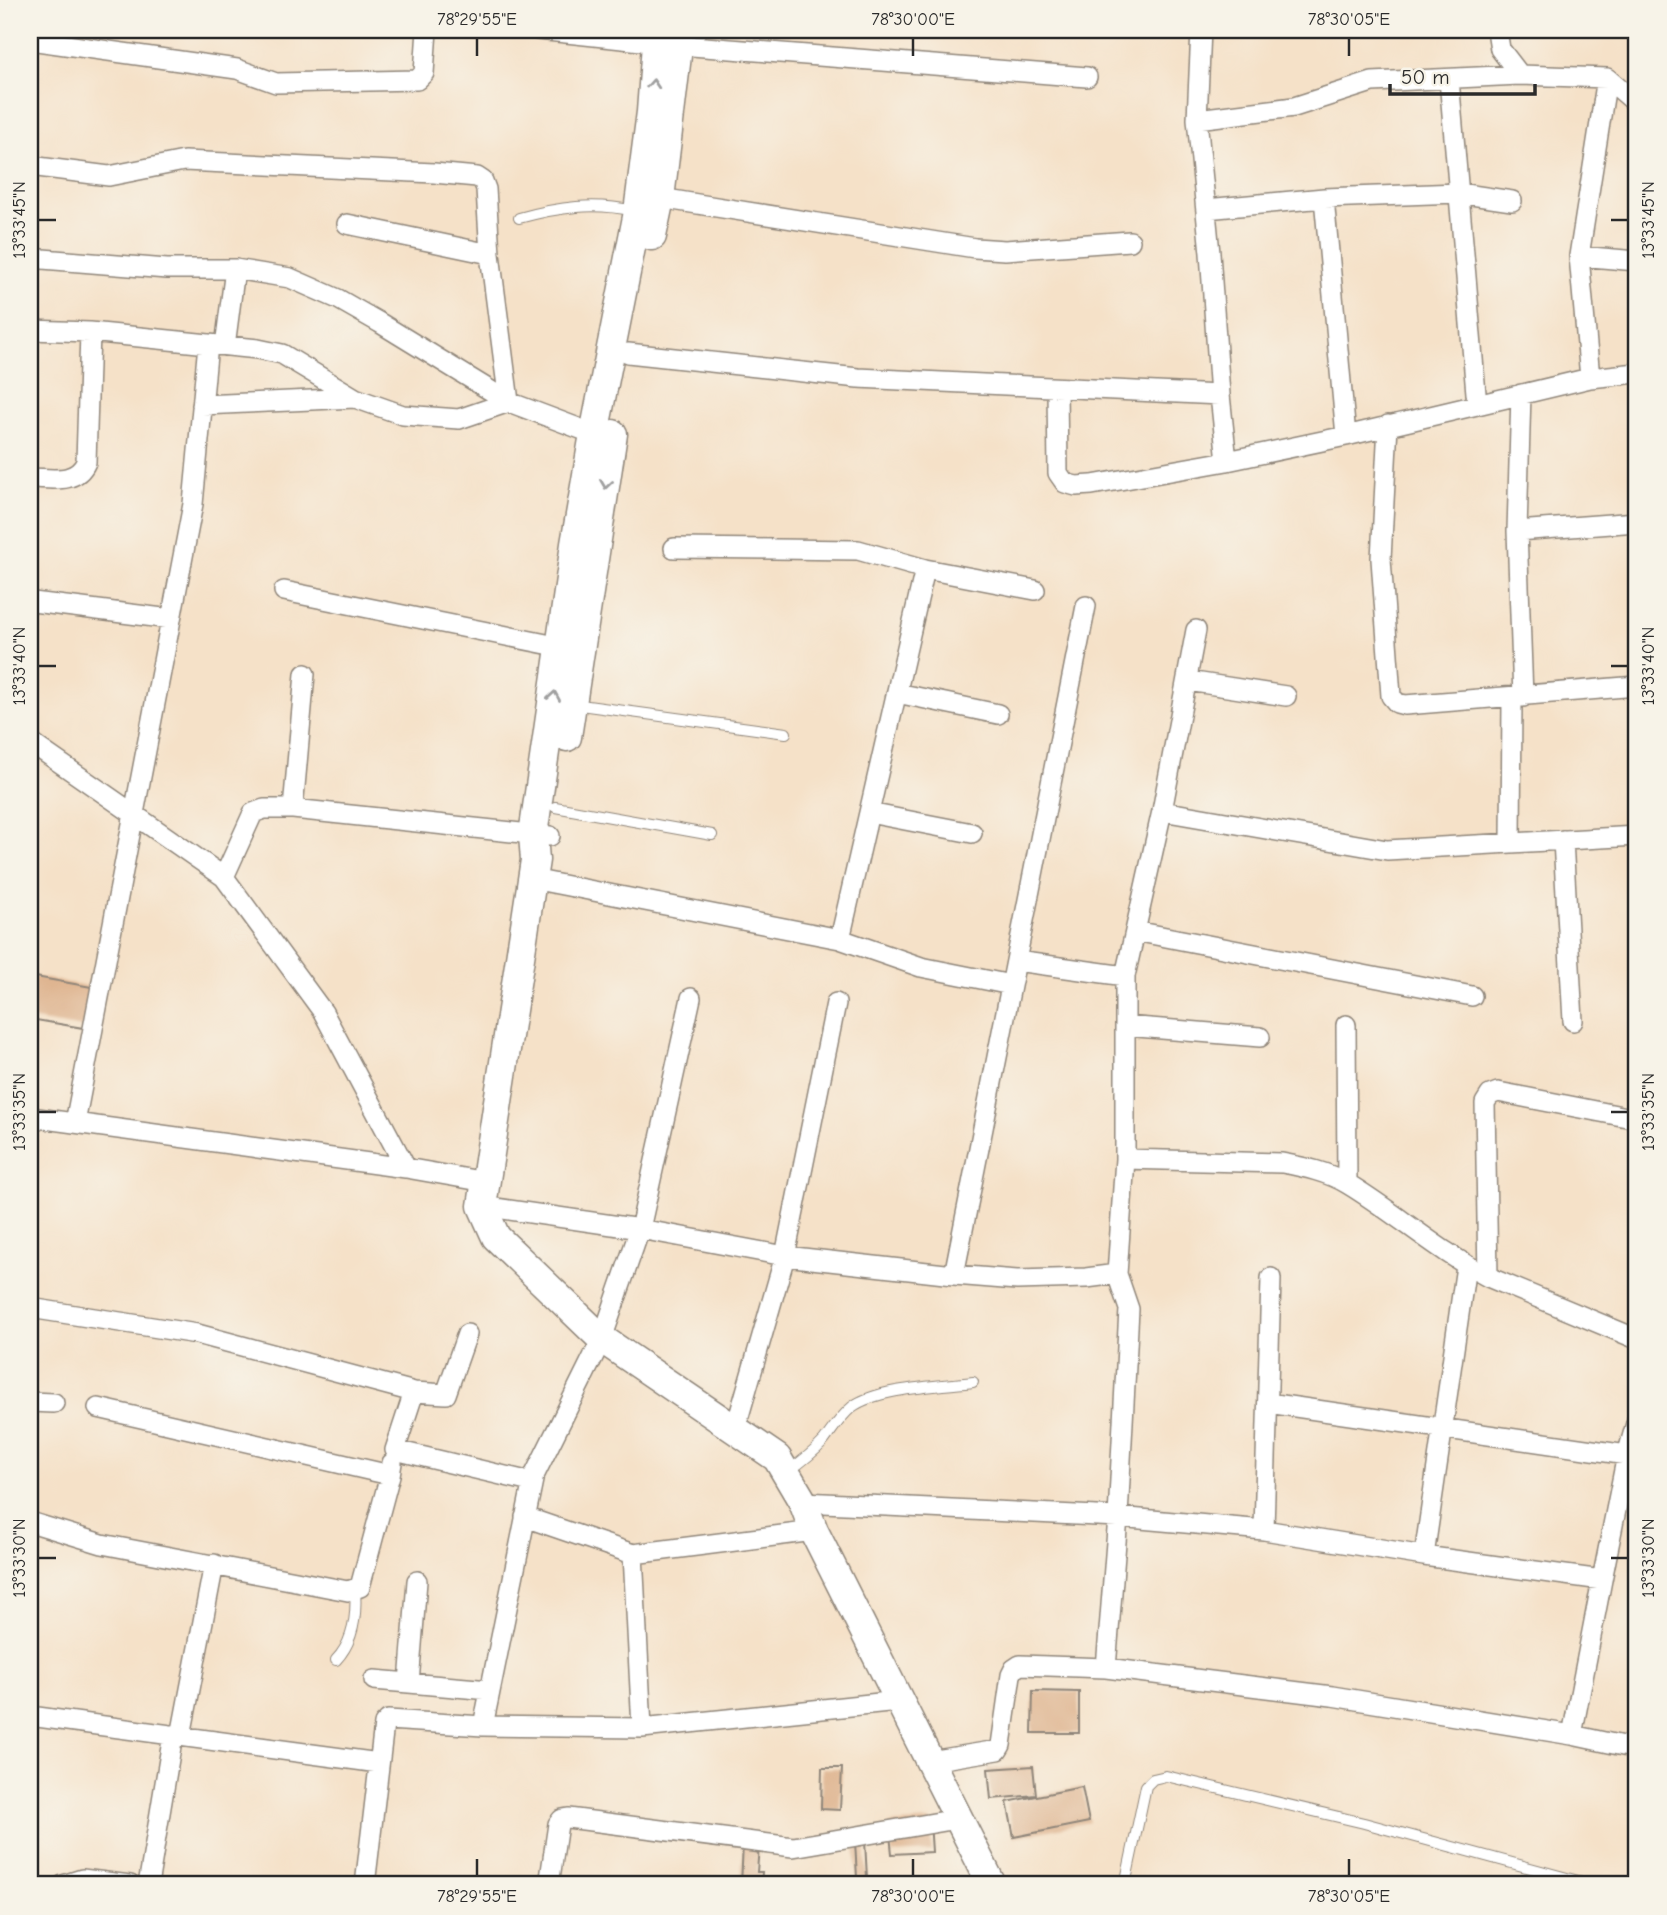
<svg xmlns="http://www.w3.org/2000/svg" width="1667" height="1915" viewBox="0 0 1667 1915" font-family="'Comic Neue',sans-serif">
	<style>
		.building { fill: #dfb591 }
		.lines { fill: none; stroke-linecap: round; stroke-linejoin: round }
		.lane-casing { stroke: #90867a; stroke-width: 12 }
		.street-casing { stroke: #90867a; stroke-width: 22 }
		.secondary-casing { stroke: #90867a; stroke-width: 31 }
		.lane { stroke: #fff; stroke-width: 10 }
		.street { stroke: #fff; stroke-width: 19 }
		.secondary { stroke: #fff; stroke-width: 28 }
		.oneway { stroke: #a0a0a0 }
		.ticks { fill: none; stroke: #2b2b2b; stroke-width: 2.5 }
		.neatline { fill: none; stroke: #2b2b2b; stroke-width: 2.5 }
		.ticks-label { font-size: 18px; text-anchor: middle; fill: #2b2b2b }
	</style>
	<rect width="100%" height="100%" fill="#f7f3e8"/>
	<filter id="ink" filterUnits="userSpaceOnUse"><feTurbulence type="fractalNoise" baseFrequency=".0143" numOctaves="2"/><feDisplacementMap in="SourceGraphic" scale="14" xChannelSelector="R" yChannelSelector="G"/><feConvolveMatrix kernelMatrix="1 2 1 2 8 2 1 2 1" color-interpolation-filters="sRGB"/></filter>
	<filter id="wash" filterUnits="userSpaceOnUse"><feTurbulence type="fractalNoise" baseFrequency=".00686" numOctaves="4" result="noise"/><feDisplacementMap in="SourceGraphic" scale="28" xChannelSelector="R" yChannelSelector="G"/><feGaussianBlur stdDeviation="1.57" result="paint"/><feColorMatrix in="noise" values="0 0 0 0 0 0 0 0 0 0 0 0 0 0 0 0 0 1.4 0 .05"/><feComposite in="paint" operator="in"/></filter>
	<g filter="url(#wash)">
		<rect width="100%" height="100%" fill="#f5e1c8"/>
		<g id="blocks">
			<path class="building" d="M 30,976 L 97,988 L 89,1029 L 30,1019 Z
				M 1033,1691 L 1079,1692 L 1079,1733 L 1032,1733 Z
				M 1033,1766 L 1036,1795 L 991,1799 L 988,1769 Z
				M 822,1768 L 842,1768 L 840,1810 L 821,1809 Z
				M 1082,1787 L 1089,1822 L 1014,1837 L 1007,1802 Z
				M 930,1821 L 932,1852 L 892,1854 L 889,1824 Z
				M 855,1841 L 865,1841 L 867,1878 L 857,1878 Z
				M 743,1844 L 759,1845 L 757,1872 L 762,1872 L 761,1885 L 741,1885 Z"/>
		</g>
	</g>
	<g filter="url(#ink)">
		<use href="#blocks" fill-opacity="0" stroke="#90867a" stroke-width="2"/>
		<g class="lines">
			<g class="lane-casing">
				<path id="lane" d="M 519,218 C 559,207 594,202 634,211
					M 573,704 L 786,733
					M 555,807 L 712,835
					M 786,1473 C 800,1463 813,1453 824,1441 C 833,1429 840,1417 852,1407 C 877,1388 940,1386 973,1382
					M 336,1660 C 354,1641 357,1616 355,1590
					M 1125,1885 L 1146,1786 L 1153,1779 L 1166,1776 L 1364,1823 L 1593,1885"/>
			</g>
			<g class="street-casing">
				<path id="street" d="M 538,30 L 679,45 L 1087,77
					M 1497,30 L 1500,49 L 1520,75
					M 30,40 L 237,69 L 276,83 L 417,80 L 424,73 L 427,30
					M 1607,78 L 1579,256 L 1590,378 L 1637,373
					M 1449,79 L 1477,405 L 1590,378
					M 1197,119 L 1294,107 L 1372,82 L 1520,75 L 1607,78 L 1637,104
					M 30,166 L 109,176 L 184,161 L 434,173 L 477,177 L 483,181 L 486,189 L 490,254
					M 660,198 L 975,248 L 1005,250 L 1130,241
					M 1324,198 L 1346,436
					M 1206,209 L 1324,198 L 1458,193 L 1512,201
					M 347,224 L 490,254 L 509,402 L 594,434
					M 1579,256 L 1637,261
					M 30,258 L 167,269 L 235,269 L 290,278 L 338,299 L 380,323 L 509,402
					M 30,330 L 90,332 L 258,349 L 282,354 L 355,398 L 403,415 L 459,419 L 509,402
					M 225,346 L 235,269
					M 628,353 L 858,378 L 1220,395 L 1210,253 L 1197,119 L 1201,30
					M 1057,389 L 1058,473 L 1065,483 L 1076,486 L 1092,485 L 1227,461
					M 1521,394 L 1517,531 L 1523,697
					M 1220,395 L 1227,461 L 1346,436 L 1477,405
					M 202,405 L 355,398
					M 1388,425 L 1381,559 L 1391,696 L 1397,703 L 1405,705 L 1637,686
					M 30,478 C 50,478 76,485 86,462 L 90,332
					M 1517,531 L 1637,522
					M 674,548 L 858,550 L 925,569 L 1035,590
					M 284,591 L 561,647
					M 33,602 L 171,619
					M 1188,681 L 1286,696
					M 897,693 L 998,714
					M 30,742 L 224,877 L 323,1012 L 406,1168
					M 293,809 L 305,674
					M 1162,811 L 1387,850 L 1637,836
					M 869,813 L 972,833
					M 1563,840 L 1573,1021
					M 1511,843 L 1512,698
					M 224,877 L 253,813 L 264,809 L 293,809 L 550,836
					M 532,879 L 840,939 L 921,967 L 1011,985
					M 1135,931 L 1472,996
					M 840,939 L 925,569
					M 1016,961 L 1125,976 L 1162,811 L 1196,630
					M 1125,976 L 1125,1159 L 1282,1163 C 1304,1167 1328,1172 1348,1184 C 1396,1213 1438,1251 1488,1277 L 1637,1339
					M 1346,1025 L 1347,1183
					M 1125,1026 L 1260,1037
					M 30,1117 L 406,1168 L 486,1182
					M 75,1123 L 193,504 L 208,344
					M 482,1206 L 640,1229 L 785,1256 L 954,1275 L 1017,1280 L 1086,1278 L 1117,1274 L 1125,1159
					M 954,1275 L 1086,606
					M 1488,1277 L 1485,1103 L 1490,1095 L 1498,1092 L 1637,1119
					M 30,1308 L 197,1334 L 414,1392
					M 467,1334 L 446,1394 L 414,1392 L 395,1450 L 531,1482 L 602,1339 L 640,1229 L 691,998
					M 30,1402 L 54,1403
					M 1268,1403 L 1627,1455
					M 98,1408 L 390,1475 L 392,1463
					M 735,1430 L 785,1256 L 836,1003
					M 803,1502 L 1118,1517 L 1264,1530 L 1424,1556 L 1602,1580 L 1627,1455 L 1637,1420
					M 525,1517 L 633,1554
					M 30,1522 L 102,1544 L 348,1591 L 360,1587 L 390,1475
					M 1264,1530 L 1271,1278
					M 1424,1556 L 1466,1266
					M 1106,1668 L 1118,1517 L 1129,1309 L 1117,1274
					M 374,1680 L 490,1690
					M 409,1683 L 417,1581
					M 30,1716 L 379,1763
					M 483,1726 L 534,1475
					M 642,1728 L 633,1554 L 814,1531
					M 1572,1735 L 1602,1580
					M 181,1736 L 214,1564
					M 930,1761 L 998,1750 L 1001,1745 L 1011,1675 L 1014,1669 L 1020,1665 L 1106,1668 L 1332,1696 L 1572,1735 L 1637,1749
					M 63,1885 L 82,1879 L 130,1885
					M 148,1885 L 173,1735
					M 365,1885 L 384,1724 L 388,1720 L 483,1726 L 642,1728 L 898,1701
					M 549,1885 L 558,1824 L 562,1819 L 568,1818 L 793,1847 L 957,1819"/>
			</g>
			<g class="secondary-casing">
				<path id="secondary" d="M 657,30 L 651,112 L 638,212 L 594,434 L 575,544 L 533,835 L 535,860 L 482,1206 L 496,1237 L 602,1339 L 777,1458 L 803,1502 L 814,1531 L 992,1885
					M 652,236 L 660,198 L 680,30
					M 567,737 L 613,434"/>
			</g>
			<use href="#lane" class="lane"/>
			<use href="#street" class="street"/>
			<use href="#secondary" class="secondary"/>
		</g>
		<defs><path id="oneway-chevron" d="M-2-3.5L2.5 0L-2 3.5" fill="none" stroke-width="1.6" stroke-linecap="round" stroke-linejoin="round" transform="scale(1.75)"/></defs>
		<g class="oneway">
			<use href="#oneway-chevron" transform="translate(653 84) rotate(-86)"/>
			<use href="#oneway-chevron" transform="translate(606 484) rotate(98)"/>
			<use href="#oneway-chevron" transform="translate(554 696) rotate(-81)"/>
		</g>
	</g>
	<path class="ticks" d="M 477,38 L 477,56M 913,38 L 913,56M 1349,38 L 1349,56M 38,220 L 56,220M 1611,220 L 1628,220M 38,666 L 56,666M 1611,666 L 1628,666M 38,1112 L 56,1112M 1611,1112 L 1628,1112M 38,1558 L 56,1558M 1611,1558 L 1628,1558M 477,1859 L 477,1876M 913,1859 L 913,1876M 1349,1859 L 1349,1876"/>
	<rect width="1667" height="1915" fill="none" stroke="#f7f3e8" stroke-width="77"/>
	<path d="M1390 84v10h145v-10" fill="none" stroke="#2b2b2b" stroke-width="3.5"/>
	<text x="1401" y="84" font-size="21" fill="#2b2b2b" stroke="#f7f3e8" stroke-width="5" paint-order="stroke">50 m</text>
	<rect x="38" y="38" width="1590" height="1838" class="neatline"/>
	<g class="ticks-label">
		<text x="477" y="25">78°29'55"E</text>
		<text x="913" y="25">78°30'00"E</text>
		<text x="1349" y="25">78°30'05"E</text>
		<text transform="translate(19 220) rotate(-90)" y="6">13°33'45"N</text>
		<text transform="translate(1648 220) rotate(-90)" y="6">13°33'45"N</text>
		<text transform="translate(19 666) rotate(-90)" y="6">13°33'40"N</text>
		<text transform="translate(1648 666) rotate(-90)" y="6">13°33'40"N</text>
		<text transform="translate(19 1112) rotate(-90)" y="6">13°33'35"N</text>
		<text transform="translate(1648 1112) rotate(-90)" y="6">13°33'35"N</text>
		<text transform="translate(19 1558) rotate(-90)" y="6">13°33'30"N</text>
		<text transform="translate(1648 1558) rotate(-90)" y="6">13°33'30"N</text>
		<text x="477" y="1902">78°29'55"E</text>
		<text x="913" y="1902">78°30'00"E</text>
		<text x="1349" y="1902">78°30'05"E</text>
	</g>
</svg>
